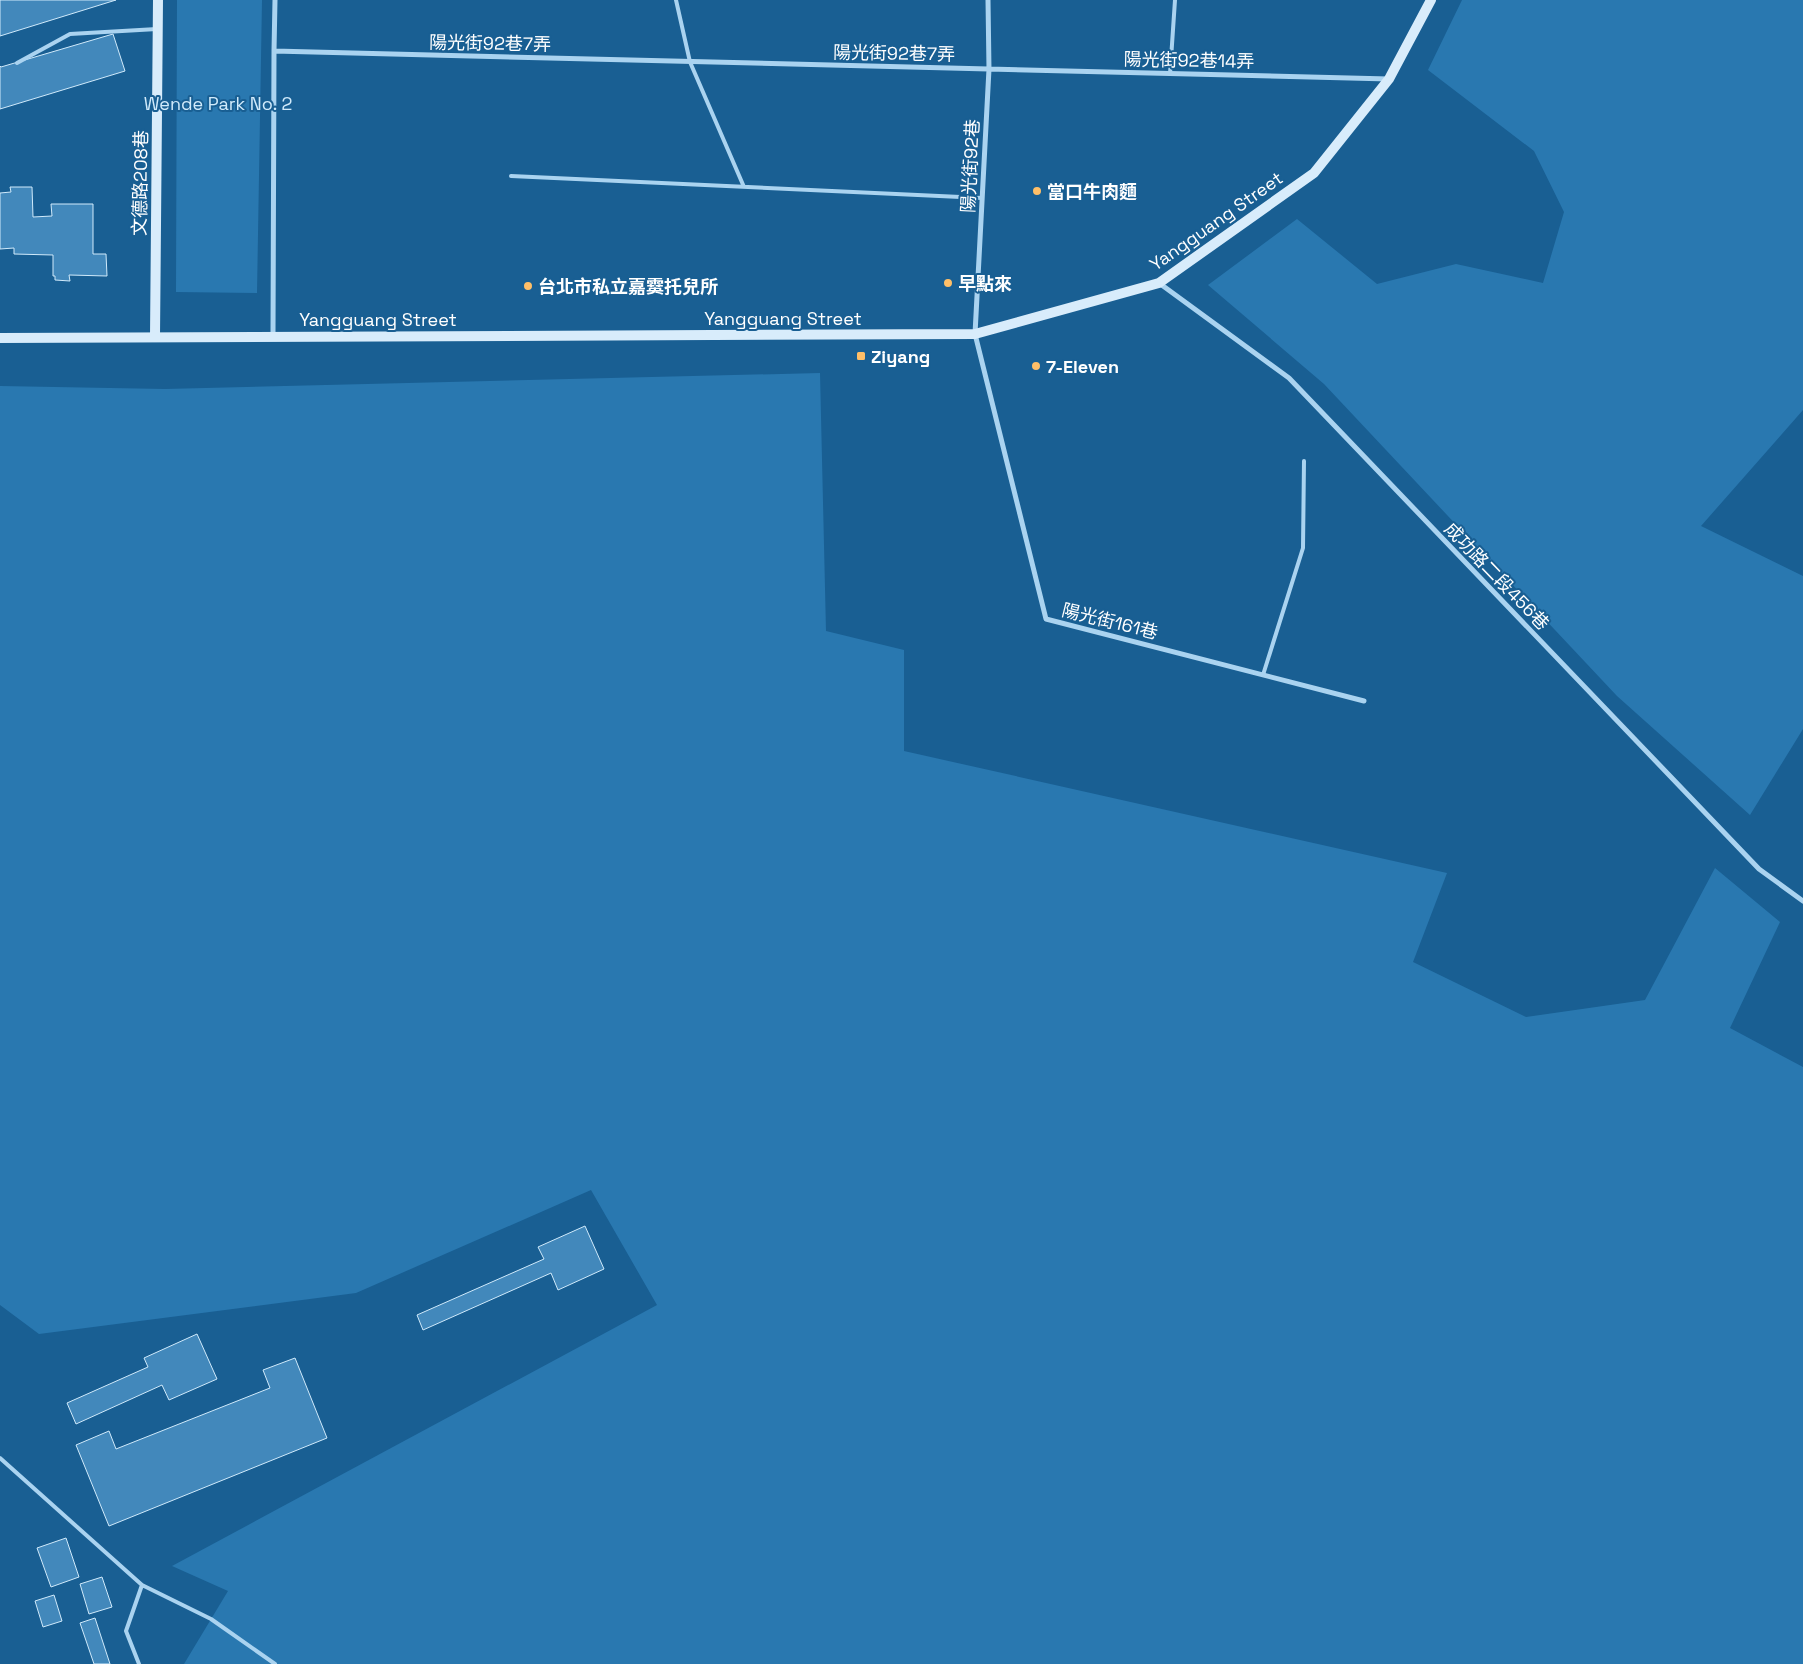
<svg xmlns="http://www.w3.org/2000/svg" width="1803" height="1664" viewBox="0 0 1803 1664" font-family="'Space Grotesk','Noto Sans TC',sans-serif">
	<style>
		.green { fill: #2978b0 }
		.building { fill: #4288bb; stroke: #d0eafb }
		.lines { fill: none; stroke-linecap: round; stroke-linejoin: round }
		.lane { stroke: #aad3f0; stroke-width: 4 }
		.street { stroke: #aad3f0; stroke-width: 5 }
		.secondary { stroke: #d8ecfb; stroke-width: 10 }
		.poi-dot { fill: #ffbf68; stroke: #195f93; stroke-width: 2 }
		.labels { text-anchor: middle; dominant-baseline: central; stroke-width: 4; stroke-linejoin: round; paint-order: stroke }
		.street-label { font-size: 18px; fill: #fff; stroke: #195f93 }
		.park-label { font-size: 18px; fill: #d0eafb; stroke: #195f93 }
		.poi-label { font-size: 18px; font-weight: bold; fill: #fff; stroke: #195f93; text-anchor: start }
	</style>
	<rect width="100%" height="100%" fill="#195f93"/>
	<path class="green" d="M 177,0 L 262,0 L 257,293 L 176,292 Z
		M 1462,0 L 1803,0 L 1803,410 L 1701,526 L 1803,576 L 1803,729 L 1750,815 L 1617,696 L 1324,384 L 1208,285 L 1297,219 L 1377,284 L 1456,264 L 1543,283 L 1564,212 L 1534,151 L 1428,70 Z
		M 820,373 L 826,631 L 904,650 L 904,751 L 1447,873 L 1413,962 L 1526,1017 L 1645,1000 L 1715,868 L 1780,922 L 1730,1028 L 1803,1067 L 1803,1664 L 184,1664 L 228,1591 L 172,1566 L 657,1305 L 591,1190 L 356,1293 L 39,1334 L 0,1305 L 0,386 L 165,389 Z"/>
	<path class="building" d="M 0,0 L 116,0 L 0,36 Z
		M 113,34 L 125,71 L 0,109 L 0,66 L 1,67 Z
		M 10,187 L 32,187 L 33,217 L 52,216 L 51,204 L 93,204 L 93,254 L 106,254 L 107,276 L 69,275 L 70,281 L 55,280 L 55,276 L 53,276 L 53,255 L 14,254 L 14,248 L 0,249 L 0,193 L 11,192 Z
		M 585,1226 L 604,1269 L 558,1290 L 551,1273 L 423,1330 L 417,1315 L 544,1259 L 538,1247 Z
		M 197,1334 L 217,1379 L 169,1400 L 162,1385 L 76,1424 L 67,1403 L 148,1367 L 144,1358 Z
		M 295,1358 L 327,1438 L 109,1526 L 76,1445 L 109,1431 L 116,1449 L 270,1388 L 263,1370 Z
		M 66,1538 L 79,1577 L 51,1587 L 37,1548 Z
		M 102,1577 L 112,1607 L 89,1614 L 80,1584 Z
		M 54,1595 L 62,1621 L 43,1627 L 35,1601 Z
		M 95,1618 L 110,1664 L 94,1664 L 80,1623 Z"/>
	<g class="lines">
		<path class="lane" d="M 676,0 L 690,62 L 744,187
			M 17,63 L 70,34 L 157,29
			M 1170,74 L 1175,0
			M 511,176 L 982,198
			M 1263,675 L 1303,548 L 1304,461
			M 0,1458 L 142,1585 L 211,1619 L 275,1664
			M 139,1664 L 126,1631 L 142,1585"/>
		<path class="street" d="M 988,0 L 989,69 L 975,334 L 1046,619 L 1364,701
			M 274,51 L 275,0
			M 1159,283 L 1289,378 L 1759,869 L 1803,901
			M 273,336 L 274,51 L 1389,79"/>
		<path class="secondary" d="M 155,337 L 158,0
			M 0,338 L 975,334 L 1159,283 L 1314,173 L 1389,79 L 1431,0"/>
	</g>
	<g class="poi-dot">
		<circle cx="1037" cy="191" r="5"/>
		<circle cx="948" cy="283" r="5"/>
		<circle cx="528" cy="286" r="5"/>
		<rect x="856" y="351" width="10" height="10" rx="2.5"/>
		<circle cx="1036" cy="366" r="5"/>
	</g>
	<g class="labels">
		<g class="street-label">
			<text transform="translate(490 43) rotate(1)">陽光街92巷7弄</text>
			<text transform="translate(894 53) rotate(1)">陽光街92巷7弄</text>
			<text transform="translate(1189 60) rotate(1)">陽光街92巷14弄</text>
			<text transform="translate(970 166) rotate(-87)">陽光街92巷</text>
			<text transform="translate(140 183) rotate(-89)">文德路208巷</text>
			<text transform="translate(1216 221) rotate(-35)">Yangguang Street</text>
			<text x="783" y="318">Yangguang Street</text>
			<text x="378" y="319">Yangguang Street</text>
			<text transform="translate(1497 576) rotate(46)">成功路二段456巷</text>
			<text transform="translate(1110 621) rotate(14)">陽光街161巷</text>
		</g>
		<g class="park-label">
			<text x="218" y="103">Wende Park No. 2</text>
		</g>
		<g class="poi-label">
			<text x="1047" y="191">當口牛肉麵</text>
			<text x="958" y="283">早點來</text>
			<text x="538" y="286">台北市私立嘉霙托兒所</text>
			<text x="871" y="356">Ziyang</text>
			<text x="1046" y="366">7-Eleven</text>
		</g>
	</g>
</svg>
